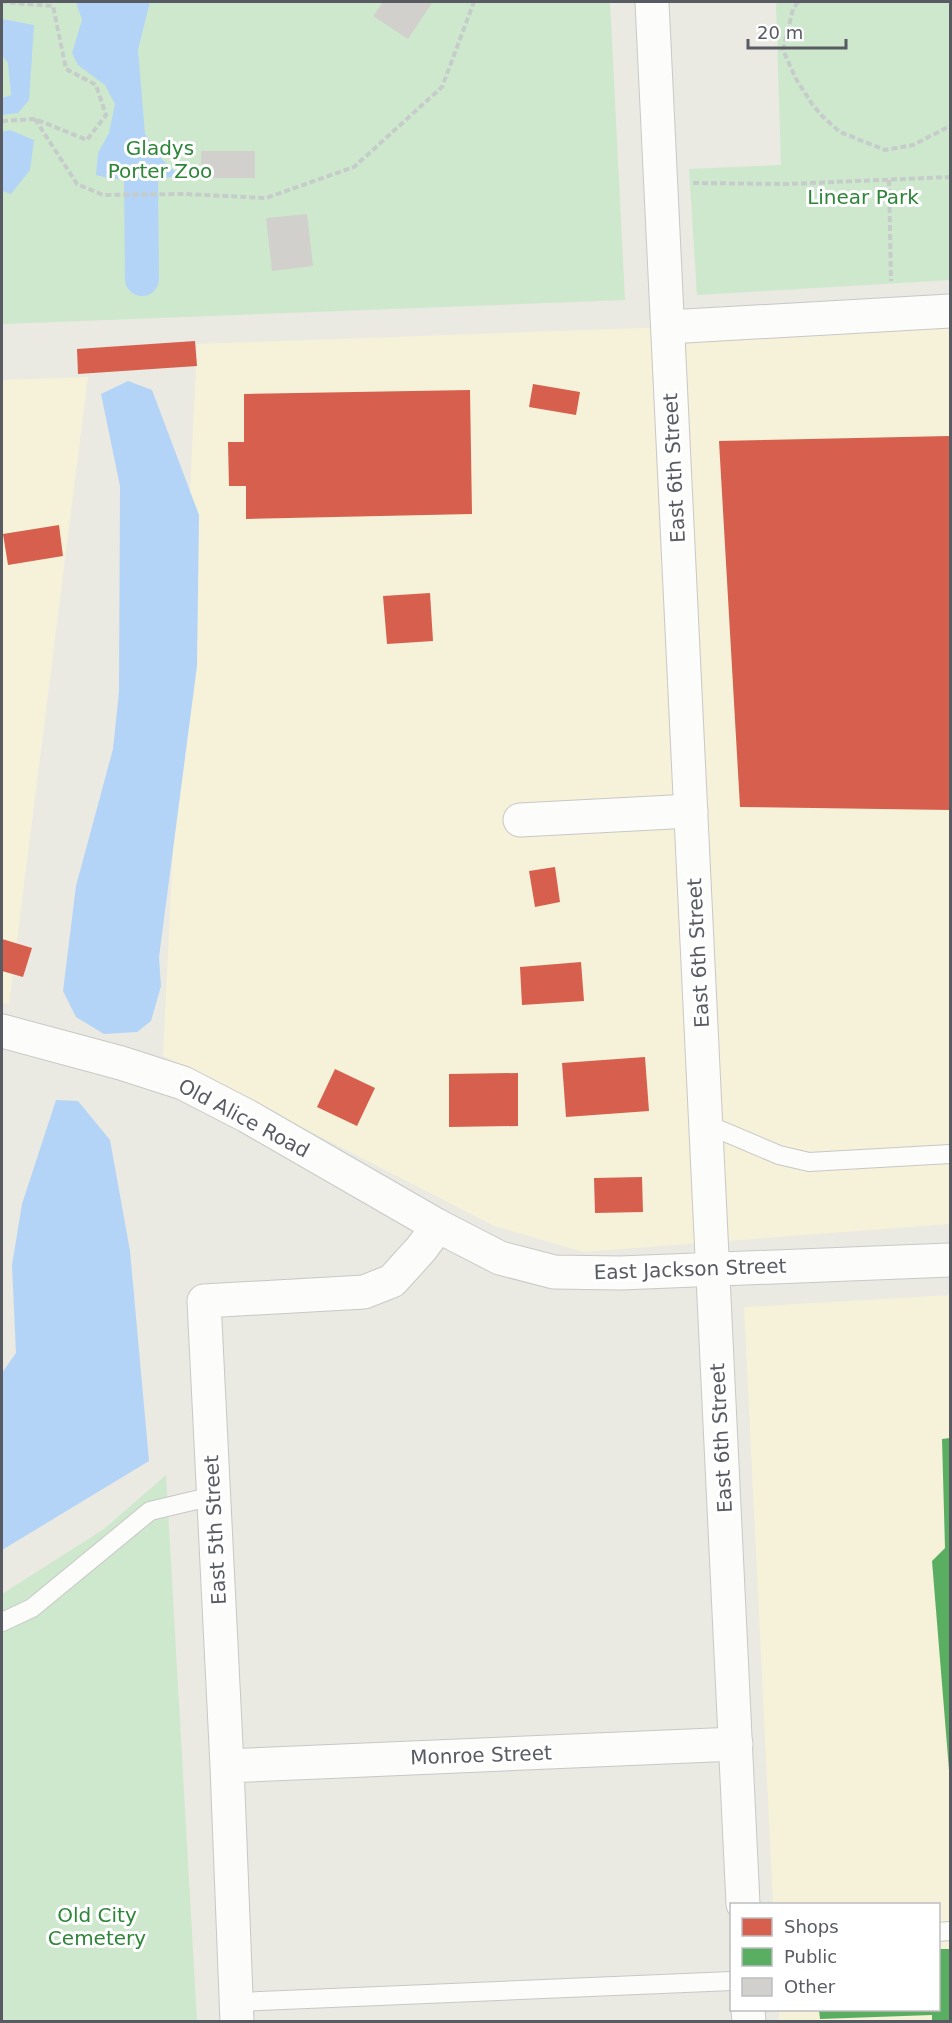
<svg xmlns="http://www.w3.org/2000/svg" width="952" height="2023" viewBox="0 0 952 2023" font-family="'DejaVu Sans',sans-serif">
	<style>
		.commercial { fill: #f6f1d9 }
		.green { fill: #cee8cd }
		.water { fill: #b3d4f6 }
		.shops { fill: #d6604d }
		.public { fill: #5aae61 }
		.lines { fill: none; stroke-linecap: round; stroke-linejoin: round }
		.canal { stroke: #b3d4f6; stroke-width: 34 }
		.building { fill: #d1d0cc }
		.service-casing { stroke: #c7c8c6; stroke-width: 20 }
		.minor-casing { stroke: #c7c8c6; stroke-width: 35 }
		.secondary-casing { stroke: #c8c8c7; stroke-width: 35 }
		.path { stroke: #c5ccc9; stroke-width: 4; stroke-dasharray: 6 3; stroke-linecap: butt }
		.service { stroke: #fcfcfb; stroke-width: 18 }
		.minor { stroke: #fcfcfb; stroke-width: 33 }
		.secondary { stroke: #fcfcfb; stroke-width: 33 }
		.labels { text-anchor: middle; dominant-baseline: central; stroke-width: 6; stroke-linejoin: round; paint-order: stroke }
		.park-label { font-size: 20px; fill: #2d8538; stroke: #fff }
		.street-label { font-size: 20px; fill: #585b62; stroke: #fff }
	</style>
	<rect width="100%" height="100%" fill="#eae9e2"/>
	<path class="commercial" d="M 950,303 L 950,1224 L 583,1252 L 494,1226 L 163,1056 L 197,344 L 668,327 Z
		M 88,377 L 9,1004 L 2,1002 L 2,380 Z
		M 950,1295 L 950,2021 L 779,2021 L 779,2010 L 938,2010 L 938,1904 L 773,1904 L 744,1307 Z"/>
	<path class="green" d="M 2,2 L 610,2 L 625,300 L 2,324 Z
		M 776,2 L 950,2 L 950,280 L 697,295 L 689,169 L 781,165 Z
		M 166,1475 L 197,2021 L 2,2022 L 2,1594 L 104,1529 Z"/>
	<path class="water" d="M 76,2 L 150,2 L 138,50 L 145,134 L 160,157 L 180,177 L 112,179 L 96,175 L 98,153 L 109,133 L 115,104 L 105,85 L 78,65 L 72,53 L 82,20 Z
		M 2,19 L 34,25 L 29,100 L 18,113 L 2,115 L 2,98 L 11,95 L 8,63 L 2,55 Z
		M 10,130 L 34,140 L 30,170 L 11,194 L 2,191 L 2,132 Z
		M 128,381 L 152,390 L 199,515 L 197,666 L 159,957 L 161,986 L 151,1021 L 137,1032 L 104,1034 L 76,1017 L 63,991 L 76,886 L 113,749 L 119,692 L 120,486 L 101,394 Z
		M 56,1100 L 78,1101 L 110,1140 L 130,1251 L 149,1461 L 2,1550 L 2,1373 L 16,1353 L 12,1265 L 22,1204 Z"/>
	<path class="shops" d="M 195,341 L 197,366 L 78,374 L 77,349 Z
		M 533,384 L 580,392 L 576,415 L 529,407 Z
		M 470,390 L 472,514 L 246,519 L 246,486 L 229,486 L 228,442 L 244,442 L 244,394 Z
		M 950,436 L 950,810 L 740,807 L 719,441 Z
		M 59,525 L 63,556 L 8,565 L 3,534 Z
		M 430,593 L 433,641 L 387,644 L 383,596 Z
		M 555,867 L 560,902 L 535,907 L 529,871 Z
		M 2,939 L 32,948 L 23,977 L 2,971 Z
		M 581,962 L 584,1001 L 522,1005 L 520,967 Z
		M 645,1057 L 649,1111 L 566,1117 L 562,1063 Z
		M 335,1069 L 375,1088 L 357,1126 L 317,1107 Z
		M 518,1073 L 518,1126 L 449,1127 L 449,1074 Z
		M 642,1177 L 643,1212 L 595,1213 L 594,1178 Z"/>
	<path class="public" d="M 950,1438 L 950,1770 L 949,1770 L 932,1561 L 945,1548 L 942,1439 Z
		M 938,1949 L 950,1949 L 950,2022 L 932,2022 L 932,2015 L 820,2019 L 819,2010 L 938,2010 Z"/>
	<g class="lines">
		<path class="canal" d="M 141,178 L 142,279"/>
	</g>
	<path class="building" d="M 383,2 L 430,2 L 432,3 L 408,39 L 373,16 Z
		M 201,151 L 255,151 L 255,178 L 201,178 Z
		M 307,214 L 313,266 L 272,271 L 266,218 Z"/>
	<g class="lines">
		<g class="service-casing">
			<path id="service" d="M 706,1124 L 779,1155 L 809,1162 L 950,1154
				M 2,1622 L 32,1608 L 150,1511 L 213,1496
				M 938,1932 L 950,1931
				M 236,2002 L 732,1981"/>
		</g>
		<g class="minor-casing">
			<path id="minor" d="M 668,327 L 950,311
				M 520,820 L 691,811
				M 227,1766 L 736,1744
				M 237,2022 L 227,1766 L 204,1301 L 364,1292 L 392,1281 L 421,1249 L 438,1226"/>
		</g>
		<g class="secondary-casing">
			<path id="secondary" d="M 652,2 L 743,1904
				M 2,1031 L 121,1063 L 183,1083 L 247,1116 L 438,1226 L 500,1258 L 554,1272 L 620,1273 L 950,1260
				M 748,2010 L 749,2022"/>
		</g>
		<path class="path" d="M 798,2 L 793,9 L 783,50 L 796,79 L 812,104 L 823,117 L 840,132 L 885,150 L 913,145 L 950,126
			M 35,119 L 77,184 L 103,195 L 184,194 L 266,198 L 354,167 L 442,87 L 474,2
			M 2,121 L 35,119 L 87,140 L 106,115 L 96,85 L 66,69 L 53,6 L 4,2
			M 889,180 L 891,281
			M 693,183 L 787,184 L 950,177"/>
		<use href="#service" class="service"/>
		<use href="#minor" class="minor"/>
		<use href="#secondary" class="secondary"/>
	</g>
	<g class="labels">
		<g class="park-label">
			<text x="160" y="148">Gladys<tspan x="160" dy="23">Porter Zoo</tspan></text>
			<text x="863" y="197">Linear Park</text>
			<text x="97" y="1915">Old City<tspan x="97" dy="23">Cemetery</tspan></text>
		</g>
		<g class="street-label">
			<text transform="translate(674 468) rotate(-93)">East 6th Street</text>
			<text transform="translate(698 953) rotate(-93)">East 6th Street</text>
			<text transform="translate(244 1118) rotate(28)">Old Alice Road</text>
			<text transform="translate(690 1269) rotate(-2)">East Jackson Street</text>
			<text transform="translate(721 1438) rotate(-93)">East 6th Street</text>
			<text transform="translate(215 1530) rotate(-93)">East 5th Street</text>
			<text transform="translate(481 1755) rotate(-2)">Monroe Street</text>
		</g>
	</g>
	<rect width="952" height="2023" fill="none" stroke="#585b62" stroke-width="6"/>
	<rect x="730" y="1903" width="210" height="108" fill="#ffffff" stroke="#bcbdc0" stroke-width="1.5"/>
	<rect x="742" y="1918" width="30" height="18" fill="#d6604d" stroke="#bcbdc0" stroke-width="1.5"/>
	<text x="784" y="1933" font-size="18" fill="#585b62">Shops</text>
	<rect x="742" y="1948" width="30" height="18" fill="#5aae61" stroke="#bcbdc0" stroke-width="1.5"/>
	<text x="784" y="1963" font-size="18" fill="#585b62">Public</text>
	<rect x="742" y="1978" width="30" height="18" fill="#d1d0cc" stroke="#bcbdc0" stroke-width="1.5"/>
	<text x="784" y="1993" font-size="18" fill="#585b62">Other</text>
	<path d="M748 39v9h98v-9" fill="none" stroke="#585b62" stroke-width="3"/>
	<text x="757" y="39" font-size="18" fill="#585b62" stroke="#ffffff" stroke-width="4.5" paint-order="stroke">20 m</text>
</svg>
